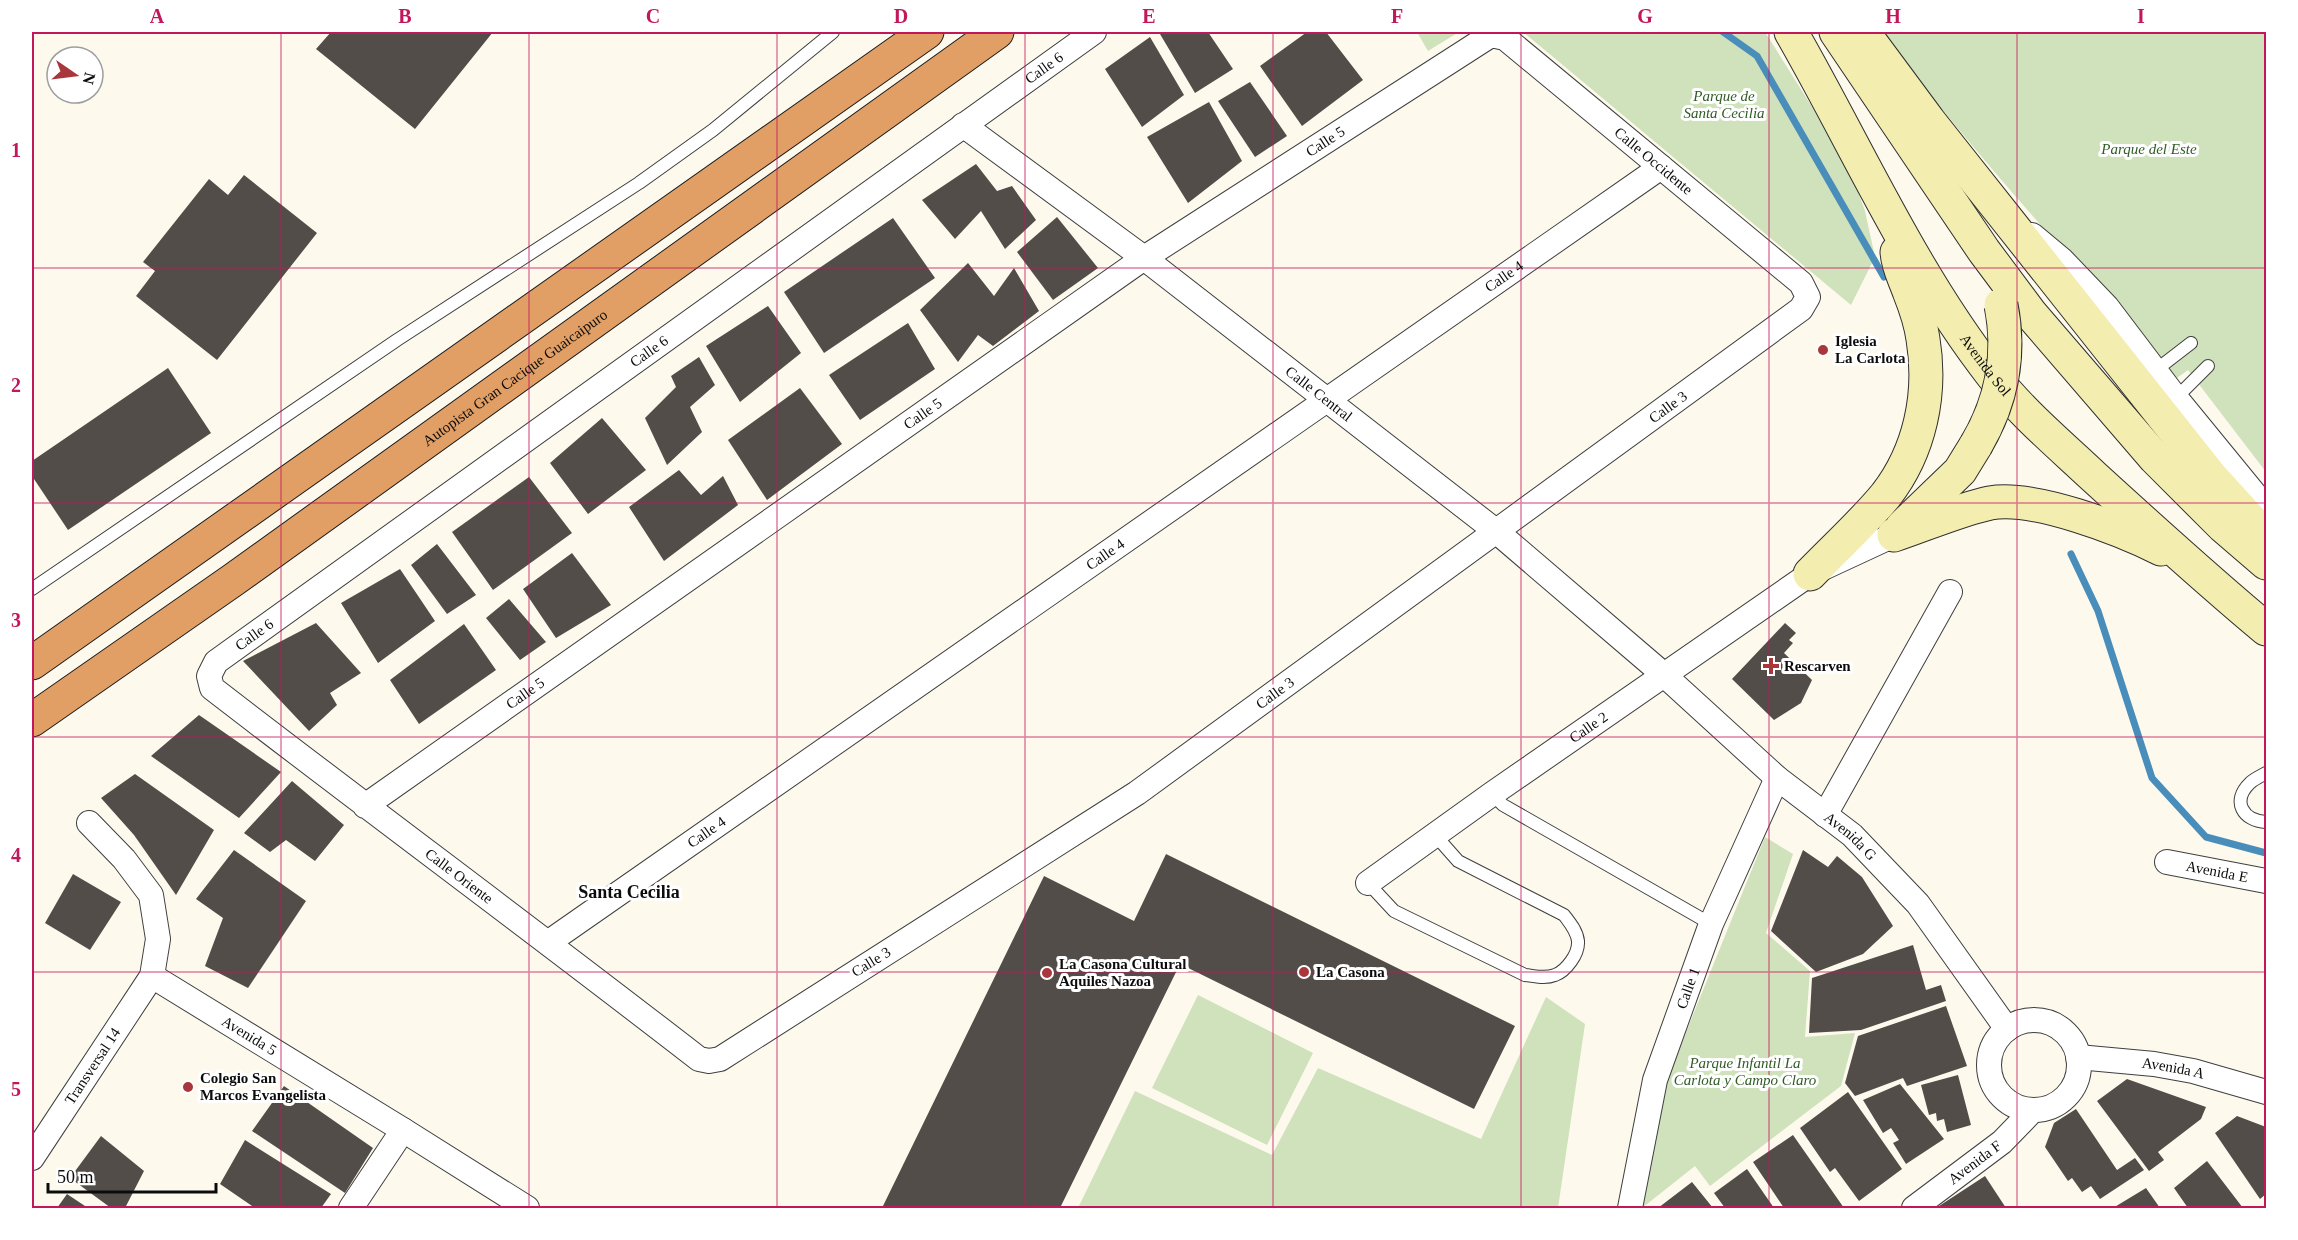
<svg xmlns="http://www.w3.org/2000/svg" width="2298" height="1240" viewBox="0 0 2298 1240" font-family="Georgia,serif">
	<style>
		.green { fill: #cfe2bb }
		.lines { fill: none; stroke-linecap: round; stroke-linejoin: round }
		.stream { stroke: #498dbb; stroke-width: 7 }
		.building { fill: #534d4a }
		.service-casing { stroke: #3f3f3f; stroke-width: 14 }
		.minor-casing { stroke: #3f3f3f; stroke-width: 26 }
		.secondary-casing { stroke: #2e2e2e; stroke-width: 35 }
		.motorway-casing { stroke: #1d1d1d; stroke-width: 35 }
		.service { stroke: #fff; stroke-width: 12 }
		.minor { stroke: #fff; stroke-width: 24 }
		.secondary { stroke: #f4edb0; stroke-width: 33 }
		.motorway { stroke: #e19f66; stroke-width: 33 }
		.secondary-bridge-casing { stroke: #2e2e2e; stroke-width: 35; stroke-linecap: butt }
		.secondary-bridge { stroke: #f4edb0; stroke-width: 33 }
		.grid { fill: none; stroke: #c2185b; stroke-width: 1.5; stroke-opacity: 0.55 }
		.poi-dot { fill: #a9363b; stroke: #fff; stroke-width: 2 }
		.labels { text-anchor: middle; dominant-baseline: central; stroke-width: 6; stroke-linejoin: round; paint-order: stroke }
		.street-label { font-size: 15px; fill: #0c0c0c; stroke: #fff }
		.park-label { font-size: 15px; font-style: italic; fill: #305b25; stroke: #fff }
		.poi-label { font-size: 15px; font-weight: bold; fill: #0c0c0c; stroke: #fff; text-anchor: start }
		.quarter-label { font-size: 18px; font-weight: bold; fill: #0c0c0c; stroke: #fff }
		.neatline { fill: none; stroke: #c2185b; stroke-width: 2 }
		.grid-label { font-size: 20px; text-anchor: middle; font-weight: bold; fill: #c2185b }
	</style>
	<rect width="100%" height="100%" fill="#fdfaed"/>
	<path class="green" d="M 1417,32 L 1459,32 L 1428,51 Z
		M 1523,32 L 1765,32 L 1848,164 L 1865,211 L 1875,257 L 1851,305 Z
		M 1882,32 L 2266,32 L 2266,472 L 2188,370 L 2177,378 C 2077,265 1972,153 1882,32 Z
		M 1765,837 L 1793,854 L 1766,933 L 1810,971 L 1805,1037 L 1855,1033 L 1841,1086 L 1710,1186 L 1695,1166 L 1642,1208 L 1663,1089 Z
		M 1198,995 L 1313,1053 L 1267,1145 L 1152,1088 Z
		M 1546,997 L 1585,1024 L 1558,1208 L 1078,1208 L 1135,1091 L 1272,1155 L 1318,1068 L 1481,1139 Z"/>
	<g class="lines">
		<path class="stream" d="M 1723,32 L 1757,56 L 1884,277
			M 2071,554 L 2098,611 L 2152,778 L 2206,837 L 2266,853"/>
	</g>
	<path class="building" d="M 331,32 L 493,32 L 415,129 L 316,49 Z
		M 1164,32 L 1208,32 L 1233,69 L 1195,93 L 1160,34 Z
		M 1307,32 L 1326,32 L 1363,80 L 1302,126 L 1260,66 Z
		M 1150,37 L 1184,95 L 1142,127 L 1105,69 Z
		M 1250,82 L 1287,136 L 1255,157 L 1218,101 Z
		M 1209,102 L 1242,161 L 1188,203 L 1147,137 Z
		M 976,164 L 997,191 L 1012,186 L 1036,220 L 1005,249 L 981,211 L 955,239 L 922,200 Z
		M 244,175 L 317,233 L 217,360 L 136,296 L 155,271 L 143,262 L 209,179 L 228,195 Z
		M 1057,217 L 1098,268 L 1053,300 L 1017,252 Z
		M 893,218 L 935,278 L 824,353 L 784,292 Z
		M 968,263 L 994,296 L 1014,268 L 1039,311 L 993,346 L 978,335 L 958,362 L 920,310 Z
		M 768,306 L 801,353 L 740,402 L 706,346 Z
		M 908,323 L 935,369 L 860,420 L 829,375 Z
		M 699,357 L 715,385 L 690,407 L 702,432 L 667,465 L 645,418 L 676,387 L 671,376 Z
		M 168,368 L 211,433 L 68,530 L 32,476 L 32,461 Z
		M 800,388 L 842,444 L 767,500 L 728,440 Z
		M 602,418 L 646,470 L 588,514 L 550,463 Z
		M 679,470 L 701,495 L 723,476 L 738,505 L 664,561 L 629,507 Z
		M 529,477 L 572,533 L 493,590 L 452,532 Z
		M 437,544 L 476,595 L 447,614 L 411,565 Z
		M 572,553 L 611,605 L 556,638 L 523,589 Z
		M 400,569 L 435,621 L 378,663 L 341,603 Z
		M 509,599 L 546,642 L 520,660 L 486,618 Z
		M 316,623 L 361,673 L 330,693 L 337,705 L 309,731 L 243,661 Z
		M 1785,623 L 1796,633 L 1789,640 L 1793,643 L 1784,653 L 1812,680 L 1801,703 L 1774,720 L 1732,679 Z
		M 464,624 L 496,670 L 419,724 L 390,680 Z
		M 199,715 L 281,772 L 239,818 L 151,756 Z
		M 135,774 L 214,830 L 176,895 L 134,835 L 101,798 Z
		M 292,781 L 344,825 L 315,861 L 286,840 L 270,852 L 244,833 Z
		M 234,850 L 306,901 L 248,988 L 205,966 L 223,918 L 196,899 Z
		M 1803,850 L 1828,867 L 1837,856 L 1862,877 L 1893,926 L 1863,954 L 1816,972 L 1771,931 Z
		M 1166,854 L 1515,1026 L 1474,1109 L 1180,964 L 1060,1208 L 882,1208 L 1044,876 L 1134,921 Z
		M 73,874 L 121,902 L 90,950 L 45,923 Z
		M 1913,945 L 1926,990 L 1941,985 L 1946,1001 L 1861,1030 L 1809,1033 L 1812,978 Z
		M 1946,1006 L 1967,1066 L 1907,1086 L 1903,1078 L 1855,1096 L 1845,1083 L 1858,1036 Z
		M 1958,1075 L 1971,1125 L 1947,1132 L 1944,1119 L 1937,1121 L 1936,1113 L 1929,1115 L 1921,1085 Z
		M 2127,1079 L 2206,1107 L 2201,1119 L 2158,1152 L 2164,1160 L 2149,1171 L 2097,1101 Z
		M 1900,1084 L 1944,1139 L 1906,1164 L 1893,1143 L 1899,1140 L 1891,1128 L 1883,1133 L 1863,1100 Z
		M 284,1086 L 373,1148 L 345,1193 L 252,1131 Z
		M 1848,1092 L 1902,1169 L 1859,1201 L 1835,1168 L 1830,1172 L 1800,1128 Z
		M 2076,1109 L 2117,1170 L 2135,1158 L 2144,1170 L 2100,1199 L 2091,1186 L 2082,1192 L 2072,1178 L 2068,1181 L 2045,1147 L 2054,1123 Z
		M 2237,1116 L 2266,1127 L 2266,1194 L 2260,1199 L 2215,1133 Z
		M 1793,1135 L 1844,1208 L 1784,1208 L 1753,1162 Z
		M 101,1136 L 144,1171 L 125,1208 L 111,1208 L 70,1178 Z
		M 245,1140 L 331,1194 L 321,1208 L 255,1208 L 220,1184 Z
		M 2207,1161 L 2243,1208 L 2188,1208 L 2174,1188 Z
		M 1747,1169 L 1774,1208 L 1725,1208 L 1714,1193 Z
		M 1985,1176 L 2006,1208 L 1936,1208 Z
		M 1692,1182 L 1713,1208 L 1658,1208 Z
		M 2146,1188 L 2160,1208 L 2113,1208 Z
		M 67,1194 L 88,1208 L 57,1208 Z"/>
	<g class="lines">
		<g class="service-casing">
			<path id="service" d="M 2156,370 L 2191,343
				M 2176,398 L 2208,366
				M 32,589 L 397,340 L 639,183 L 713,130 L 833,32
				M 2266,773 C 2261,776 2254,779 2250,783 C 2231,801 2243,821 2266,822
				M 1492,794 L 1503,805 L 1711,924
				M 1368,883 L 1394,911 L 1525,975 C 1535,976 1545,979 1555,975 C 1566,971 1579,954 1578,941 C 1577,931 1570,923 1564,915 L 1458,861 L 1435,835"/>
		</g>
		<g class="minor-casing">
			<g id="minor">
				<path id="s1" d="M 963,125 L 1144,258 L 1497,532 L 1663,674 L 1777,778 L 1852,835 L 1918,904 L 2007,1029"/>
				<path d="M 2032,235 L 2062,260 L 2107,307 L 2176,398 L 2266,508"/>
				<path id="s2" d="M 365,806 L 1144,258 L 1491,35 L 1505,38 L 1801,283 L 1808,297 L 1801,309 L 1137,793 L 720,1059 L 709,1061 L 699,1059 C 538,934 374,813 212,688 L 209,676 L 216,662 L 1094,32"/>
				<path d="M 1825,815 L 1950,592"/>
				<path id="s3" d="M 2167,862 L 2266,881"/>
				<path id="s4" d="M 1368,883 L 1492,794 L 1810,574 L 1894,535"/>
				<path id="s5" d="M 549,942 L 1661,167"/>
				<path id="s6" d="M 152,976 L 403,1130 L 527,1208"/>
				<circle cx="2034" cy="1065" r="45"/>
				<path id="s7" d="M 2078,1057 L 2154,1064 L 2193,1071 L 2266,1092"/>
				<path id="s8" d="M 32,1158 L 152,976 L 158,939 L 151,895 L 124,859 L 89,823"/>
				<path d="M 351,1208 L 403,1130"/>
				<path id="s9" d="M 1630,1208 L 1655,1080 L 1711,924 L 1777,778"/>
				<path id="s10" d="M 1914,1208 L 2002,1142 L 2032,1111"/>
			</g>
		</g>
		<g class="secondary-casing">
			<g id="secondary">
				<path id="s11" d="M 1791,32 C 1857,147 1911,271 1993,376 C 2022,413 2059,444 2093,476 C 2150,528 2207,580 2266,629"/>
				<path d="M 1836,32 L 1984,251 L 2031,314 L 2155,458 L 2223,526 L 2266,563"/>
				<path d="M 1863,32 L 1929,121 L 2212,478 L 2266,537"/>
				<path d="M 1902,527 L 1960,471 L 1976,445"/>
				<path d="M 1894,535 C 1924,525 1961,509 1990,503 C 2034,495 2121,529 2161,549"/>
				<path d="M 1810,574 C 1835,548 1863,523 1886,495 C 1920,451 1932,394 1923,339 C 1921,324 1915,306 1909,291 C 1904,277 1898,267 1897,252"/>
			</g>
		</g>
		<g class="motorway-casing">
			<g id="motorway">
				<path d="M 32,663 L 927,32"/>
				<path id="s12" d="M 32,720 L 233,580 L 997,32"/>
			</g>
		</g>
		<use href="#service" class="service"/>
		<use href="#minor" class="minor"/>
		<use href="#secondary" class="secondary"/>
		<use href="#motorway" class="motorway"/>
		<g class="secondary-bridge-casing">
			<path id="secondary-bridge" d="M 1976,445 C 2002,401 2011,355 2001,305"/>
		</g>
		<use href="#secondary-bridge" class="secondary-bridge"/>
	</g>
	<path class="grid" d="M 281,32 L 281,1208M 529,32 L 529,1208M 777,32 L 777,1208M 1025,32 L 1025,1208M 1273,32 L 1273,1208M 1521,32 L 1521,1208M 1769,32 L 1769,1208M 2017,32 L 2017,1208M 32,268 L 2266,268M 32,503 L 2266,503M 32,737 L 2266,737M 32,972 L 2266,972"/>
	<g class="poi-dot">
		<circle cx="1823" cy="350" r="6"/>
		<path d="M1768 657h6v6h6v6h-6v6h-6v-6h-6v-6h6z"/>
		<circle cx="1304" cy="972" r="6"/>
		<circle cx="1047" cy="973" r="6"/>
		<circle cx="188" cy="1087" r="6"/>
	</g>
	<g class="labels">
		<g class="street-label">
			<text stroke="none"><textPath href="#s2" startOffset="4790">Calle 6</textPath></text>
			<text stroke="none"><textPath href="#s2" startOffset="1168">Calle 5</textPath></text>
			<text stroke="none"><textPath href="#s2" startOffset="1572">Calle Occidente</textPath></text>
			<text stroke="none"><textPath href="#s5" startOffset="1164">Calle 4</textPath></text>
			<text stroke="none"><textPath href="#s2" startOffset="4304">Calle 6</textPath></text>
			<text stroke="none"><textPath href="#s11" startOffset="386">Avenida Sol</textPath></text>
			<text stroke="none"><textPath href="#s12" startOffset="592">Autopista Gran Cacique Guaicaipuro</textPath></text>
			<text stroke="none"><textPath href="#s1" startOffset="446">Calle Central</textPath></text>
			<text transform="translate(1668 407) rotate(-36)">Calle 3</text>
			<text stroke="none"><textPath href="#s2" startOffset="682">Calle 5</textPath></text>
			<text stroke="none"><textPath href="#s5" startOffset="678">Calle 4</textPath></text>
			<text stroke="none"><textPath href="#s2" startOffset="3818">Calle 6</textPath></text>
			<text stroke="none"><textPath href="#s2" startOffset="196">Calle 5</textPath></text>
			<text transform="translate(1275 693) rotate(-36)">Calle 3</text>
			<text stroke="none"><textPath href="#s4" startOffset="270">Calle 2</textPath></text>
			<text stroke="none"><textPath href="#s5" startOffset="192">Calle 4</textPath></text>
			<text stroke="none"><textPath href="#s1" startOffset="1138">Avenida G</textPath></text>
			<text stroke="none"><textPath href="#s3" startOffset="51">Avenida E</textPath></text>
			<text transform="translate(459 876) rotate(37)">Calle Oriente</text>
			<text transform="translate(871 962) rotate(-32)">Calle 3</text>
			<text stroke="none"><textPath href="#s9" startOffset="228">Calle 1</textPath></text>
			<text stroke="none"><textPath href="#s6" startOffset="114">Avenida 5</textPath></text>
			<text stroke="none"><textPath href="#s8" startOffset="110">Transversal 14</textPath></text>
			<text stroke="none"><textPath href="#s7" startOffset="96">Avenida A</textPath></text>
			<text stroke="none"><textPath href="#s10" startOffset="76">Avenida F</textPath></text>
		</g>
		<g class="park-label">
			<text x="1724" y="96">Parque de<tspan x="1724" dy="17">Santa Cecilia</tspan></text>
			<text x="2149" y="149">Parque del Este</text>
			<text x="1745" y="1063">Parque Infantil La<tspan x="1745" dy="17">Carlota y Campo Claro</tspan></text>
		</g>
		<g class="poi-label">
			<text x="1835" y="341">Iglesia<tspan x="1835" dy="17">La Carlota</tspan></text>
			<text x="1784" y="666">Rescarven</text>
			<text x="1059" y="964">La Casona Cultural<tspan x="1059" dy="17">Aquiles Nazoa</tspan></text>
			<text x="1316" y="972">La Casona</text>
			<text x="200" y="1078">Colegio San<tspan x="200" dy="17">Marcos Evangelista</tspan></text>
		</g>
		<g class="quarter-label">
			<text x="629" y="892">Santa Cecilia</text>
		</g>
	</g>
	<rect width="2298" height="1240" fill="none" stroke="#ffffff" stroke-width="66"/>
	<g transform="translate(75 75) rotate(104)"><circle r="28" fill="#ffffff" stroke="#9e9e9e" stroke-width="1.5"/>
	<path d="M0-4.5L10 22L0 15L-10 22Z" fill="#a9363b"/>
	<text y="-9" font-size="16" font-weight="bold" text-anchor="middle" fill="#0c0c0c">N</text>
	</g>
	<path d="M48 1183v9h168v-9" fill="none" stroke="#0c0c0c" stroke-width="3"/>
	<text x="57" y="1183" font-size="18" fill="#0c0c0c" stroke="#ffffff" stroke-width="4.5" paint-order="stroke">50 m</text>
	<rect x="33" y="33" width="2232" height="1174" class="neatline"/>
	<g class="grid-label">
		<text x="157" y="23">A</text>
		<text x="405" y="23">B</text>
		<text x="653" y="23">C</text>
		<text x="901" y="23">D</text>
		<text x="1149" y="23">E</text>
		<text x="1397" y="23">F</text>
		<text x="1645" y="23">G</text>
		<text x="1893" y="23">H</text>
		<text x="2141" y="23">I</text>
		<text x="16" y="157">1</text>
		<text x="16" y="392">2</text>
		<text x="16" y="627">3</text>
		<text x="16" y="862">4</text>
		<text x="16" y="1096">5</text>
	</g>
</svg>
